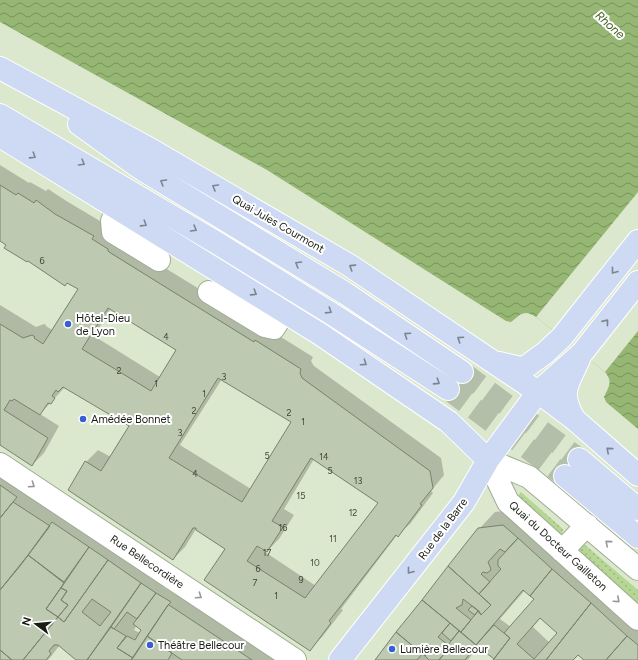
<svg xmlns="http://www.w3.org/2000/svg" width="638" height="660" viewBox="0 0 638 660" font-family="Figtree,sans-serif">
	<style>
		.grass { fill: url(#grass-dots) }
		.water { fill: url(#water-waves) }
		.pier { fill: #dbe8ce }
		.shadow { fill: #0003; fill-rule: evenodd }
		.building { fill: #bdcab1; stroke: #77836b; fill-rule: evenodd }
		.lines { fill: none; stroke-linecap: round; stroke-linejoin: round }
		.major-tunnel { stroke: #b4bfa9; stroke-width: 22; stroke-dasharray: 22 11; stroke-linecap: butt }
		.minor-casing { stroke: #a0ad94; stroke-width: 24 }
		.major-casing { stroke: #fff; stroke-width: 24 }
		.minor { stroke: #fff; stroke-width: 22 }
		.major { stroke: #ced9f3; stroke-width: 22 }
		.oneway { stroke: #7c848f }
		.oneway2 { stroke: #979995 }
		.poi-dot { fill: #3960d1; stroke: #fff; stroke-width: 1.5 }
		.labels { text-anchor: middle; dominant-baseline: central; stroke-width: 4; stroke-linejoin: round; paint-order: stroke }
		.number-label { font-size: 9px; fill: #41483b }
		.street-label { font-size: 11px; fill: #181d14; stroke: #fff }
		.poi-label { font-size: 11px; fill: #181d14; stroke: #fff; text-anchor: start }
		.water-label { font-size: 12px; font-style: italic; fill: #43611b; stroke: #fff }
	</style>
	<defs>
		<pattern id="grass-dots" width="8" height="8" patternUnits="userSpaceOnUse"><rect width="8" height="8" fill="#b6d694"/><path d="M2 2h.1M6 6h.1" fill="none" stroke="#9cb77f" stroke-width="1.8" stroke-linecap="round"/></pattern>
		<pattern id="water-waves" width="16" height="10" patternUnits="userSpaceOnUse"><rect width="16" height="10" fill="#96b673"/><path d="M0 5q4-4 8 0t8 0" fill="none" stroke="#79935d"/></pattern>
	</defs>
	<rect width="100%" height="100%" fill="#dbe8ce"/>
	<path class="grass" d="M 521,492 L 563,529 C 563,532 562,534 559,536 L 514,500 Z
		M 580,544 L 584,544 L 638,590 L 638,612 L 574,547 Z"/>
	<path class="water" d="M 0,0 L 638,0 L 638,429 L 606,402 L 604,397 C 609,386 613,382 605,372 L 536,317 C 524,309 521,314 511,322 L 506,321 L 267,170 L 0,22 Z"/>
	<path class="pier" d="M 638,192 L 638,331 L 605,372 L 536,317 Z"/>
	<path class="shadow" d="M 0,165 L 29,183 L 30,182 L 46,191 L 48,189 L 68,202 L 105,224 L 121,241 L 266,330 L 268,329 L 313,357 L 311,361 L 314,366 L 441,458 L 444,475 L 431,491 L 433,493 L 410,524 L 397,535 L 341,609 L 343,610 L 322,637 L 310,649 L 226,549 L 196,529 L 185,547 L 173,559 L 86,462 L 98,450 L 111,457 L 130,426 L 65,387 L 40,414 L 59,426 L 44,453 L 32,465 L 0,444 L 0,305 L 36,327 L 44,324 L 46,325 L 46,326 L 52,330 L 79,289 L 0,240 ZM 111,308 L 177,349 L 160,377 L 94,336 ZM 222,379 L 292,422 L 251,489 L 180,445 ZM 314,459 L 379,503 L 316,586 L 259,548 L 260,547 L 267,551 L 279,539 L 294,515 L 284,509 Z
		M 0,457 L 172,576 L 163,587 L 178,596 L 181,593 L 293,660 L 76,660 L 60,645 L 48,660 L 0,660 ZM 137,625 L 143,630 L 140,633 L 134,630 Z
		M 520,509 L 638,614 L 638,660 L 586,660 L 584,659 L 581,660 L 583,658 L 579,654 L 574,660 L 494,660 L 495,658 L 479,645 L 468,660 L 376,660 L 479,529 L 495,512 ZM 525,590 L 536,599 L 511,627 L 500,619 ZM 541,617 L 559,633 L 550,643 L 533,627 Z"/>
	<path class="building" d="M 0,185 L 16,195 L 18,193 L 34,203 L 36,200 L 55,214 L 94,236 L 92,239 L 108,249 L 108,251 L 109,252 L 254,342 L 255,340 L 301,369 L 300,373 L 302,378 L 430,471 L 433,488 L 420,504 L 422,505 L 398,537 L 396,535 L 361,580 L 329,621 L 331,623 L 310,651 L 204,580 L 225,549 L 196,530 L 196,528 L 193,528 L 173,560 L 68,490 L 85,461 L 101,471 L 129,426 L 63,387 L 58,392 L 56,390 L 52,396 L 55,398 L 51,404 L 48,403 L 40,415 L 14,399 L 12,401 L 10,400 L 4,410 L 48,438 L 32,466 L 0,445 L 0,324 L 23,338 L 32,335 L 35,337 L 34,338 L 43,344 L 78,289 L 67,283 L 65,286 L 28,261 L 27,262 L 4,248 L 6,245 L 0,241 ZM 108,308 L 176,350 L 151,391 L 82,349 ZM 218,378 L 291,422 L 242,502 L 169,458 ZM 311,458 L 378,503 L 305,598 L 247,561 L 257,546 L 267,552 L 283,527 L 272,521 Z
		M 0,485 L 17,497 L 0,518 Z
		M 13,502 L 50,526 L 20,566 L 0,590 L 0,518 Z
		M 52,522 L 89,547 L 64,582 L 28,555 Z
		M 503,525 L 518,538 L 505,552 L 500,549 L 488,562 L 491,569 L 490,571 L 487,573 L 483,572 L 481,574 L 490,582 L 479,594 L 448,566 L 478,528 Z
		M 518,538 L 552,569 L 530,596 L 523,590 L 476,645 L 461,632 L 478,611 L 481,615 L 491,605 L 479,594 L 501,569 L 498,566 L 498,560 Z
		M 89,547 L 108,560 L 64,622 L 58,617 L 68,605 L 61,600 L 67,591 L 61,588 Z
		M 28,555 L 64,583 L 46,609 L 58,617 L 23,660 L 12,660 L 0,650 L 0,590 Z
		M 108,560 L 141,583 L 87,660 L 76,660 L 58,645 L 54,645 L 49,651 L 51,654 L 46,660 L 23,660 L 58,617 L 64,622 ZM 92,599 L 111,612 L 100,626 L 82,612 Z
		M 448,566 L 491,605 L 481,615 L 479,611 L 463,599 L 462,605 L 456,608 L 471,620 L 461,632 L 422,600 Z
		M 552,569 L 591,603 L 546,660 L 493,660 L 510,638 L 504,633 L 534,599 L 530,596 ZM 540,618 L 557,633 L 534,659 L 517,644 Z
		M 141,583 L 156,593 L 137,619 L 127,612 L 114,629 L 111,627 Z
		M 61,588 L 67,591 L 61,600 L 68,605 L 58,617 L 46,609 Z
		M 156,593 L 171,602 L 168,605 L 133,658 L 117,648 L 127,636 L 135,640 L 141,630 L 133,624 Z
		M 422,600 L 450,623 L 438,637 L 448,645 L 459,631 L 476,645 L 465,660 L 439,660 L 444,654 L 433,646 L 425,656 L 396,632 Z
		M 591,603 L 627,636 L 606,660 L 584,660 L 578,655 L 573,660 L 546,660 Z
		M 168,605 L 169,605 L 252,660 L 182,660 L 147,636 Z
		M 472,606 L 478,611 L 475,615 L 468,610 Z
		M 450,623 L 459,631 L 451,641 L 442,633 Z
		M 494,625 L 510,638 L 494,659 L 476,645 Z
		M 111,627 L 126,636 L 117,648 L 133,658 L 131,660 L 87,660 Z
		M 396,632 L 422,654 L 417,660 L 375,660 Z
		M 147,636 L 172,653 L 168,660 L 131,660 Z
		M 627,636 L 638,645 L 638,660 L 606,660 Z
		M 433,646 L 444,654 L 439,660 L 429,660 L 425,656 Z
		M 0,650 L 12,660 L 0,660 Z"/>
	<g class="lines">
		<path class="major-tunnel" d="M 462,372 L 579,459
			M 448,389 L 565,476"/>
		<g class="minor-casing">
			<path id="minor" d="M 119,209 L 112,221 L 113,232 L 159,260
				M 209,292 L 265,326 L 274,328 L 284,312
				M 488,460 L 508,502 L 638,619
				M 488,460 L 529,477 L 638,569
				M 0,464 L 295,660
				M 562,551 L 587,525"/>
		</g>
		<g class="major-casing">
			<path id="major" d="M 0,68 L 150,149 L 349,265 L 538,392 L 574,419 L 638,475
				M 0,115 L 217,243 L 332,314 L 448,389
				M 79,124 L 140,168 L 345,293 L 462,372
				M 0,136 L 320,334 L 449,422 L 488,460
				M 499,363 L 520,368 L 527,366 L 545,353 L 562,337 L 638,241
				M 574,419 C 559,391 567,386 579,359
				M 579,459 L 638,509
				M 565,476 L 638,537
				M 340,660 L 464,502 L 488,460 L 538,392 L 582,353 L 638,282"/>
		</g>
		<use href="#minor" class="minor"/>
		<use href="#major" class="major"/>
	</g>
	<defs><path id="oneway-chevron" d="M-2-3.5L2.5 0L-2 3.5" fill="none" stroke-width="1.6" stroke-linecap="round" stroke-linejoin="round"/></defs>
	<g class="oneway">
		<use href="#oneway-chevron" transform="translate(33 156) rotate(32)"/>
		<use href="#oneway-chevron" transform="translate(82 163) rotate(31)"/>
		<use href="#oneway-chevron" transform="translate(163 182) rotate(-149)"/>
		<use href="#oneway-chevron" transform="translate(215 187) rotate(-150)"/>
		<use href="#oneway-chevron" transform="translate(144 224) rotate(32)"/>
		<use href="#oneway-chevron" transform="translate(194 229) rotate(30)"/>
		<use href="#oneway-chevron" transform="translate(298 264) rotate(-149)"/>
		<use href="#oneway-chevron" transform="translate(352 267) rotate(-147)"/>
		<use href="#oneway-chevron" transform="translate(614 271) rotate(128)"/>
		<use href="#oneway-chevron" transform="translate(254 293) rotate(32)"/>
		<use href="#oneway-chevron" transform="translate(329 311) rotate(32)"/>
		<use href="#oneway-chevron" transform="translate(606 322) rotate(-51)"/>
		<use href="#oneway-chevron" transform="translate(407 335) rotate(-146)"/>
		<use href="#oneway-chevron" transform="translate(460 339) rotate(-146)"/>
		<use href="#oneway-chevron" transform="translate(364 363) rotate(34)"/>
		<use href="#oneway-chevron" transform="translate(437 382) rotate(33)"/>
		<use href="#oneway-chevron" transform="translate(609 450) rotate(-139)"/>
		<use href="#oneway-chevron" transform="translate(410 571) rotate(128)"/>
	</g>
	<g class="oneway2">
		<use href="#oneway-chevron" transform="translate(32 485) rotate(34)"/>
		<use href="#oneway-chevron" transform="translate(608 543) rotate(-139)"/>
		<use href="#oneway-chevron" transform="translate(199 596) rotate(34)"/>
		<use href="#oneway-chevron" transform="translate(617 600) rotate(42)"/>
	</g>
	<g class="poi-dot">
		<circle cx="68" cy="324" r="4"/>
		<circle cx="83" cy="419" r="4"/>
		<circle cx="150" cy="645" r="4"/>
		<circle cx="392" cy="649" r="4"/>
	</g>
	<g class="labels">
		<g class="number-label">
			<text x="42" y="260">6</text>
			<text x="166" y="336">4</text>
			<text x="119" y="370">2</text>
			<text x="224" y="376">3</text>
			<text x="156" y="383">1</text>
			<text x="204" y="393">1</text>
			<text x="194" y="410">2</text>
			<text x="289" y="412">2</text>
			<text x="303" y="421">1</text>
			<text x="180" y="432">3</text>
			<text x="267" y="455">5</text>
			<text x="324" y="456">14</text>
			<text x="330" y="470">5</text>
			<text x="195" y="473">4</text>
			<text x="358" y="480">13</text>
			<text x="301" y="495">15</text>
			<text x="353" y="512">12</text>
			<text x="283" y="527">16</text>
			<text x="333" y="538">11</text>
			<text x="267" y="552">17</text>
			<text x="315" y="562">10</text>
			<text x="258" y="568">6</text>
			<text x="301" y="579">9</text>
			<text x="255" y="582">7</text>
			<text x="276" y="595">1</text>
		</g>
		<g class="street-label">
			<text transform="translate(278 224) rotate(30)">Quai Jules Courmont</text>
			<text transform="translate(443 529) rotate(-53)">Rue de la Barre</text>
			<text transform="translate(558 546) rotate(42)">Quai du Docteur Gailleton</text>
			<text transform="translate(147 562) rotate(34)">Rue Bellecordière</text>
		</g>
		<g class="poi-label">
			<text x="76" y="318">Hôtel-Dieu<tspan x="76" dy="13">de Lyon</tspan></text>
			<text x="91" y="419">Amédée Bonnet</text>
			<text x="158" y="645">Théâtre Bellecour</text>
			<text x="400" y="649">Lumière Bellecour</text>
		</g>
		<g class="water-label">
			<text transform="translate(610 25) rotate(42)">Rhone</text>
		</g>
	</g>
	<g transform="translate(36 624) rotate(286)" stroke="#ffffff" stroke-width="3" paint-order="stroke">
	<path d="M0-3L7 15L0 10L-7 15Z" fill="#181d14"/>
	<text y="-6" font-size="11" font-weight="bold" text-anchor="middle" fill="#181d14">N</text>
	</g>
</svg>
